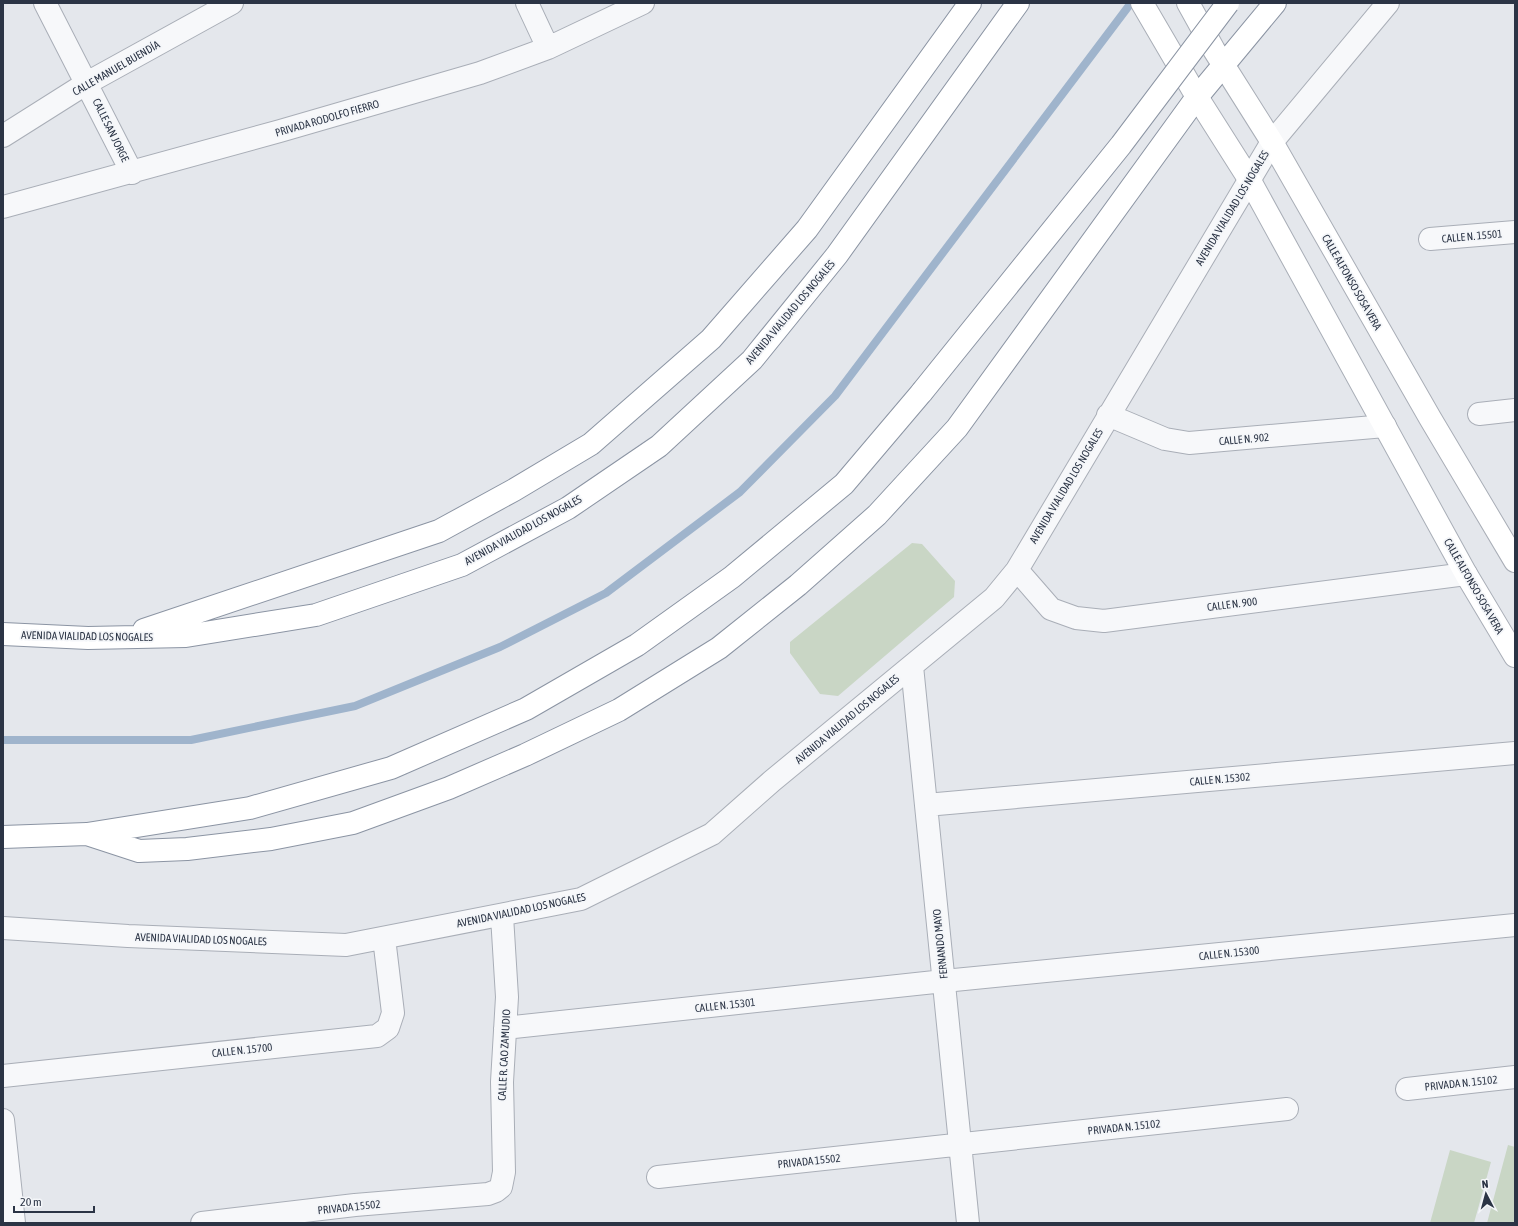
<svg xmlns="http://www.w3.org/2000/svg" width="1518" height="1226" viewBox="0 0 1518 1226" font-family="'Asap Condensed',sans-serif">
	<style>
		.green { fill: #c9d6c5 }
		.lines { fill: none; stroke-linecap: round; stroke-linejoin: round }
		.stream { stroke: #9fb4cc; stroke-width: 8 }
		.street-casing { stroke: #a9aeb7; stroke-width: 24 }
		.secondary-casing { stroke: #a9aeb7; stroke-width: 24 }
		.highway-casing { stroke: #8b94a3; stroke-width: 24 }
		.street { stroke: #f7f8fa; stroke-width: 22 }
		.secondary { stroke: #fff; stroke-width: 22 }
		.highway { stroke: #fff; stroke-width: 22 }
		.highway-bridge-casing { stroke: #8b94a3; stroke-width: 24; stroke-linecap: butt }
		.highway-bridge { stroke: #fff; stroke-width: 22 }
		.labels { text-anchor: middle; dominant-baseline: central; stroke-width: 3.5; stroke-linejoin: round; paint-order: stroke }
		.street-label { font-size: 11px; fill: #2b3445; stroke: #f4f6f9 }
	</style>
	<rect width="100%" height="100%" fill="#e4e7ec"/>
	<path class="green" d="M 912,543 L 922,544 L 955,581 L 954,597 L 838,696 L 820,694 L 790,653 L 790,642 Z
		M 1508,1145 L 1515,1147 L 1515,1223 L 1487,1223 Z
		M 1450,1150 L 1491,1162 L 1474,1223 L 1430,1223 Z"/>
	<g class="lines">
		<path class="stream" d="M 3,740 L 191,740 L 355,706 L 500,647 L 606,593 L 740,492 L 835,396 L 1131,3"/>
		<g class="street-casing">
			<path id="street" d="M 45,3 L 132,173
				M 527,3 L 548,48
				M 3,136 L 87,83 L 232,3
				M 3,207 L 280,131 L 480,73 L 548,48 L 643,3
				M 1430,239 L 1515,232
				M 1479,414 L 1515,410
				M 1108,415 L 1165,439 L 1189,443 L 1385,426
				M 1017,570 L 1051,609 L 1076,618 L 1104,621 L 1466,574
				M 912,666 L 968,1223
				M 926,805 L 1515,753
				M 3,928 L 128,936 L 346,945 L 581,899 L 712,834 L 772,781 L 994,598 L 1017,570 L 1272,142 L 1388,3
				M 505,1028 L 944,981 L 1515,925
				M 3,1076 L 377,1036 L 388,1028 L 393,1013 L 384,938
				M 1407,1089 L 1515,1077
				M 3,1120 L 14,1223
				M 658,1177 L 1287,1109
				M 202,1223 L 355,1205 L 488,1194 L 496,1191 L 501,1187 L 504,1172 L 502,1082 L 507,997 L 502,916"/>
		</g>
		<g class="secondary-casing">
			<path id="secondary" d="M 1142,3 L 1197,97 L 1249,179 L 1466,574 L 1515,656
				M 1188,3 L 1214,50 L 1272,142 L 1430,418 L 1515,561"/>
		</g>
		<g class="highway-casing">
			<path id="highway" d="M 144,630 L 439,531 L 514,490 L 591,444 L 711,339 L 807,229 L 970,3
				M 3,634 L 88,638 L 186,636 L 316,615 L 462,565 L 568,508 L 659,446 L 752,360 L 837,255 L 1018,3
				M 87,834 L 139,851 L 187,849 L 271,839 L 353,823 L 449,788 L 525,755 L 619,710 L 719,648 L 798,585 L 877,515 L 957,428 L 1197,97 L 1275,3
				M 3,837 L 87,834 L 250,808 L 391,768 L 526,709 L 637,645 L 732,577 L 844,484 L 922,392"/>
		</g>
		<use href="#street" class="street"/>
		<use href="#secondary" class="secondary"/>
		<use href="#highway" class="highway"/>
		<g class="highway-bridge-casing">
			<path id="highway-bridge" d="M 922,392 L 1121,145 L 1228,3"/>
		</g>
		<use href="#highway-bridge" class="highway-bridge"/>
	</g>
	<g class="labels">
		<g class="street-label">
			<text transform="translate(116 68) rotate(-30)">CALLE MANUEL BUENDÍA</text>
			<text transform="translate(327 118) rotate(-16)">PRIVADA RODOLFO FIERRO</text>
			<text transform="translate(111 130) rotate(64)">CALLE SAN JORGE</text>
			<text transform="translate(1232 208) rotate(-59)">AVENIDA VIALIDAD LOS NOGALES</text>
			<text transform="translate(1472 236) rotate(-5)">CALLE N. 15501</text>
			<text transform="translate(1352 282) rotate(60)">CALLE ALFONSO SOSA VERA</text>
			<text transform="translate(790 312) rotate(-50)">AVENIDA VIALIDAD LOS NOGALES</text>
			<text transform="translate(1244 439) rotate(-5)">CALLE N. 902</text>
			<text transform="translate(1066 486) rotate(-59)">AVENIDA VIALIDAD LOS NOGALES</text>
			<text transform="translate(523 530) rotate(-29)">AVENIDA VIALIDAD LOS NOGALES</text>
			<text transform="translate(1474 586) rotate(60)">CALLE ALFONSO SOSA VERA</text>
			<text transform="translate(1232 604) rotate(-7)">CALLE N. 900</text>
			<text transform="translate(87 636) rotate(1)">AVENIDA VIALIDAD LOS NOGALES</text>
			<text transform="translate(847 719) rotate(-40)">AVENIDA VIALIDAD LOS NOGALES</text>
			<text transform="translate(1220 779) rotate(-5)">CALLE N. 15302</text>
			<text transform="translate(521 910) rotate(-12)">AVENIDA VIALIDAD LOS NOGALES</text>
			<text transform="translate(201 939) rotate(2)">AVENIDA VIALIDAD LOS NOGALES</text>
			<text transform="translate(940 944) rotate(-96)">FERNANDO MAYO</text>
			<text transform="translate(1229 953) rotate(-6)">CALLE N. 15300</text>
			<text transform="translate(725 1005) rotate(-6)">CALLE N. 15301</text>
			<text transform="translate(242 1050) rotate(-6)">CALLE N. 15700</text>
			<text transform="translate(504 1055) rotate(-87)">CALLE R. CAO ZAMUDIO</text>
			<text transform="translate(1461 1083) rotate(-6)">PRIVADA N. 15102</text>
			<text transform="translate(1124 1127) rotate(-6)">PRIVADA N. 15102</text>
			<text transform="translate(809 1161) rotate(-6)">PRIVADA 15502</text>
			<text transform="translate(349 1207) rotate(-6)">PRIVADA 15502</text>
		</g>
	</g>
	<rect width="1518" height="1226" fill="none" stroke="#2b3445" stroke-width="8"/>
	<g transform="translate(1486 1194) rotate(354)" stroke="#f4f6f9" stroke-width="3" paint-order="stroke">
	<path d="M0-3L7 15L0 10L-7 15Z" fill="#2b3445"/>
	<text y="-6" font-size="11" font-weight="bold" text-anchor="middle" fill="#2b3445">N</text>
	</g>
	<path d="M14 1206v6h80v-6" fill="none" stroke="#2b3445" stroke-width="2"/>
	<text x="20" y="1206" font-size="12" fill="#2b3445" stroke="#f4f6f9" stroke-width="3" paint-order="stroke">20 m</text>
</svg>
